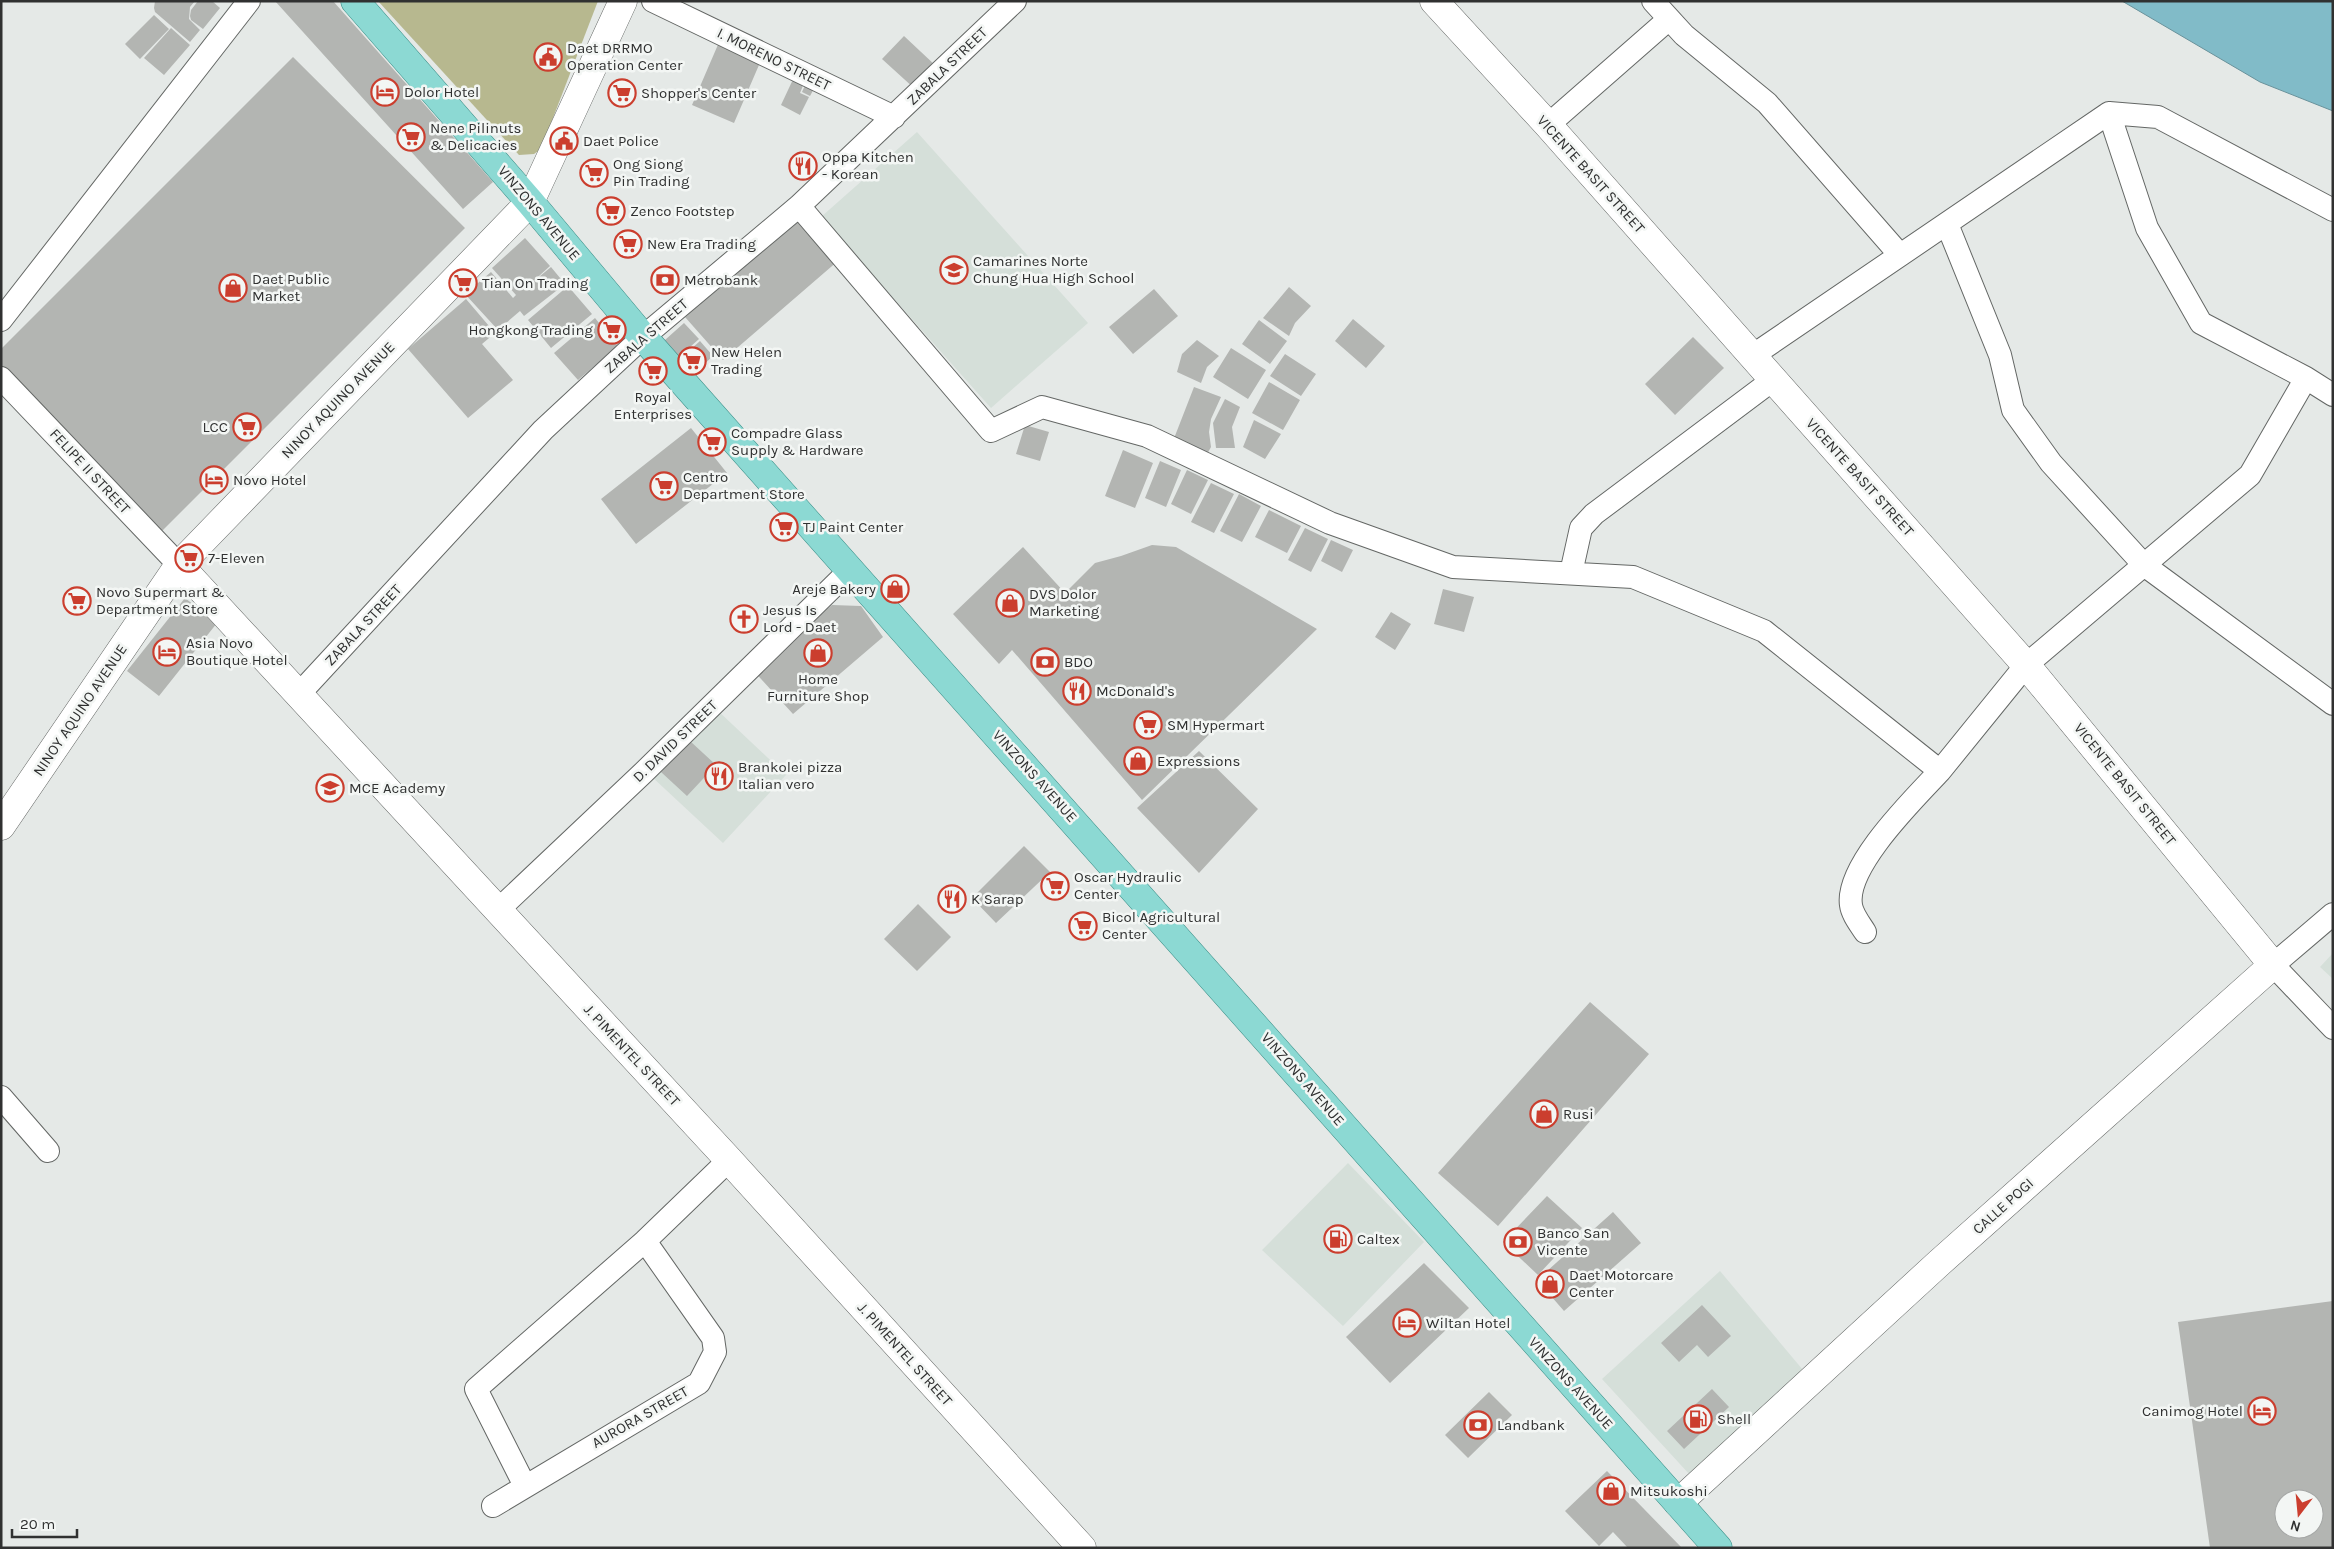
<svg xmlns="http://www.w3.org/2000/svg" width="2334" height="1549" viewBox="0 0 2334 1549" font-family="Karla,sans-serif">
	<style>
		.built { fill: #d5dfd9 }
		.green { fill: #b7b88f }
		.water { fill: #81bbc8; stroke: #69929b }
		.building { fill: #b3b5b2; fill-rule: evenodd }
		.lines { fill: none; stroke-linecap: round; stroke-linejoin: round }
		.minor-casing { stroke: #646765; stroke-width: 24 }
		.tertiary-casing { stroke: #646765; stroke-width: 29 }
		.secondary-casing { stroke: #646765; stroke-width: 29 }
		.primary-casing { stroke: #3a8e87; stroke-width: 29 }
		.minor { stroke: #fff; stroke-width: 22 }
		.tertiary { stroke: #fff; stroke-width: 28 }
		.secondary { stroke: #fff; stroke-width: 28 }
		.primary { stroke: #8cd9d3; stroke-width: 28 }
		.labels { text-anchor: middle; dominant-baseline: central; stroke-width: 5; stroke-linejoin: round; paint-order: stroke }
		.poi-label { font-size: 15px; fill: #303131; stroke: #f3f6f4; text-anchor: start }
		.street-label { font-size: 15px; fill: #303131; stroke: #f3f6f4 }
	</style>
	<rect width="100%" height="100%" fill="#e5e9e7"/>
	<path class="built" d="M 917,132 L 1088,323 L 991,408 L 821,217 Z
		M 715,708 L 786,775 L 723,843 L 651,776 Z
		M 2333,953 L 2333,979 L 2320,967 Z
		M 1348,1163 L 1424,1242 L 1343,1326 L 1262,1250 Z
		M 1720,1271 L 1808,1376 L 1690,1475 L 1602,1379 Z"/>
	<path class="green" d="M 378,1 L 598,1 L 541,149 L 534,154 L 519,155 Z"/>
	<path class="water" d="M 2122,1 L 2333,1 L 2333,111 L 2260,82 Z"/>
	<path class="building" d="M 155,1 L 195,1 L 190,7 L 189,19 L 200,30 L 190,42 L 155,12 L 154,8 Z
		M 198,1 L 212,1 L 220,8 L 203,29 L 191,20 L 190,16 L 191,10 Z
		M 275,1 L 333,1 L 493,182 L 463,209 Z
		M 154,15 L 169,29 L 140,59 L 125,44 Z
		M 171,28 L 190,45 L 164,75 L 144,58 Z
		M 904,36 L 936,66 L 915,89 L 882,59 Z
		M 720,40 L 762,58 L 734,123 L 692,105 Z
		M 293,57 L 465,228 L 162,531 L 1,372 L 1,349 Z
		M 796,73 L 806,78 L 800,93 L 809,97 L 800,115 L 781,105 Z
		M 808,79 L 817,83 L 810,96 L 802,92 Z
		M 801,216 L 839,260 L 723,360 L 685,317 Z
		M 525,238 L 550,266 L 528,286 L 551,267 L 565,284 L 524,316 L 520,311 L 498,330 L 465,294 L 491,272 L 513,298 L 516,295 L 492,268 Z
		M 568,286 L 592,314 L 551,348 L 528,320 Z
		M 1289,287 L 1311,306 L 1295,323 L 1289,336 L 1263,318 Z
		M 1154,289 L 1178,316 L 1133,354 L 1109,327 Z
		M 466,299 L 495,333 L 482,344 L 513,380 L 468,418 L 408,349 Z
		M 595,318 L 618,346 L 578,380 L 554,353 Z
		M 1353,319 L 1385,346 L 1366,368 L 1335,341 Z
		M 1259,320 L 1287,341 L 1270,364 L 1242,344 Z
		M 684,323 L 699,339 L 671,364 L 656,348 Z
		M 1693,337 L 1724,368 L 1675,415 L 1645,384 Z
		M 1197,340 L 1219,356 L 1207,367 L 1201,383 L 1177,372 L 1182,354 Z
		M 700,341 L 713,356 L 685,382 L 672,366 Z
		M 1231,348 L 1266,370 L 1248,399 L 1213,377 Z
		M 1285,354 L 1316,374 L 1301,396 L 1270,376 Z
		M 1269,382 L 1300,400 L 1283,430 L 1252,413 Z
		M 1194,387 L 1221,397 L 1211,419 L 1209,432 L 1211,447 L 1206,456 L 1173,441 Z
		M 1225,399 L 1240,407 L 1232,427 L 1235,448 L 1216,448 L 1213,423 Z
		M 1254,420 L 1281,434 L 1265,459 L 1243,447 Z
		M 1025,425 L 1049,432 L 1040,461 L 1016,454 Z
		M 691,428 L 727,473 L 636,544 L 601,499 Z
		M 1123,450 L 1153,463 L 1135,508 L 1105,496 Z
		M 1160,461 L 1181,470 L 1166,507 L 1145,498 Z
		M 1187,470 L 1208,480 L 1191,514 L 1171,504 Z
		M 1211,483 L 1234,494 L 1214,533 L 1191,522 Z
		M 1239,494 L 1261,506 L 1242,542 L 1220,531 Z
		M 1269,510 L 1301,526 L 1287,553 L 1255,537 Z
		M 1305,528 L 1328,539 L 1311,572 L 1288,560 Z
		M 1331,540 L 1353,550 L 1342,572 L 1321,561 Z
		M 1152,545 L 1176,547 L 1317,629 L 1142,800 L 1012,650 L 999,664 L 953,614 L 1023,547 L 1065,593 L 1095,563 L 1121,556 Z
		M 1443,589 L 1474,597 L 1464,632 L 1434,624 Z
		M 185,598 L 217,623 L 159,696 L 127,671 Z
		M 832,605 L 861,606 L 883,637 L 793,714 L 752,669 Z
		M 1391,612 L 1411,624 L 1395,650 L 1375,637 Z
		M 690,741 L 716,765 L 687,796 L 661,772 Z
		M 1199,751 L 1258,809 L 1199,873 L 1137,808 Z
		M 1024,846 L 1050,872 L 996,923 L 972,898 Z
		M 918,904 L 951,937 L 917,971 L 884,939 Z
		M 1590,1002 L 1649,1054 L 1498,1226 L 1438,1173 Z
		M 1547,1196 L 1582,1228 L 1538,1275 L 1503,1242 Z
		M 1613,1212 L 1641,1243 L 1564,1311 L 1537,1280 Z
		M 1424,1263 L 1469,1308 L 1390,1383 L 1346,1337 Z
		M 2333,1301 L 2333,1548 L 2210,1548 L 2178,1322 ZM 2284,1499 L 2314,1499 L 2314,1529 L 2284,1529 Z
		M 1702,1305 L 1731,1336 L 1708,1357 L 1697,1345 L 1679,1362 L 1661,1343 Z
		M 1712,1389 L 1729,1407 L 1684,1449 L 1667,1431 Z
		M 1489,1392 L 1512,1415 L 1468,1458 L 1445,1435 Z
		M 1607,1471 L 1682,1548 L 1628,1548 L 1613,1532 L 1599,1546 L 1565,1511 Z"/>
	<g class="lines">
		<g class="minor-casing">
			<path id="minor" d="M 653,1 L 894,117
				M 1653,1 L 1684,35 L 1767,103 L 1900,255
				M 2109,113 L 2158,117 L 2333,210
				M 1548,125 L 1669,19
				M 799,206 L 991,431 L 1042,407 L 1147,436 L 1330,523 L 1453,567 L 1633,577 L 1764,631 L 1940,771 L 2026,665 L 2250,475 L 2306,378
				M 1947,224 L 2000,355 L 2013,410 L 2051,463 L 2144,565 L 2333,704
				M 1,320 L 249,1
				M 1752,356 L 2109,113 L 2147,228 L 2201,323 L 2306,378 L 2333,395
				M 1,378 L 179,565
				M 1571,573 L 1581,528 L 1594,514 L 1774,379
				M 299,694 L 543,430 L 643,337 L 799,206 L 1015,1
				M 498,910 L 643,773 L 850,570
				M 2333,914 L 2273,965 L 2333,1028
				M 1865,932 C 1860,924 1852,914 1851,905 C 1845,866 1914,799 1940,771
				M 1,1097 L 48,1151
				M 525,1486 L 476,1389 L 645,1241
				M 493,1506 L 699,1383 L 715,1352 L 713,1338 L 645,1241 L 729,1160"/>
		</g>
		<g class="tertiary-casing">
			<path id="tertiary" d="M 1434,1 L 1548,125 L 2026,665 L 2273,965 L 1939,1263 L 1678,1503
				M 179,565 L 729,1160 L 1082,1548"/>
		</g>
		<g class="secondary-casing">
			<path id="secondary" d="M 1,826 L 179,565 L 530,202 L 623,1"/>
		</g>
		<g class="primary-casing">
			<path id="primary" d="M 355,1 L 530,202 L 643,337 L 1718,1548"/>
		</g>
		<use href="#minor" class="minor"/>
		<use href="#tertiary" class="tertiary"/>
		<use href="#secondary" class="secondary"/>
		<use href="#primary" class="primary"/>
	</g>
	<defs>
		<g id="civic-ring" transform="scale(1.4375)"><circle r="9.5" fill="#f3f6f4" stroke="#cb3e2e" stroke-width="1.5"/><path d="M-.6-6.5H3V-4.5H.6V-3L4-1V1h2V6H-6V1h2V-1L-.6-3ZM-1.2 2.5V6h2.4V2.5Z" fill="#cb3e2e"/></g>
		<g id="hotel-ring" transform="scale(1.4375)"><circle r="9.5" fill="#f3f6f4" stroke="#cb3e2e" stroke-width="1.5"/><path d="M-6-4.5h1.5V1H6V5H4.5V3h-9V5H-6ZM-4 0a1.8 1.8 0 1 1 3.6 0ZM.5 0V-2.5h3Q6-2.5 6 0Z" fill="#cb3e2e"/></g>
		<g id="supermarket-ring" transform="scale(1.4375)"><circle r="9.5" fill="#f3f6f4" stroke="#cb3e2e" stroke-width="1.5"/><path d="M-6-5.5h2.5l.6 2H6L4.5 2H-2.5L-4.4-4H-6ZM-1.5 3.2a1.3 1.3 0 1 0 .1 0ZM3 3.2a1.3 1.3 0 1 0 .1 0Z" fill="#cb3e2e"/></g>
		<g id="restaurant-ring" transform="scale(1.4375)"><circle r="9.5" fill="#f3f6f4" stroke="#cb3e2e" stroke-width="1.5"/><path d="M-5-6h1v4h1v-4h1v4h1v-4h1v5L-1.5 .5V6h-2V.5L-5-1ZM5-6V6H3V1.5H1.5Q1.5-4 5-6Z" fill="#cb3e2e"/></g>
		<g id="school-ring" transform="scale(1.4375)"><circle r="9.5" fill="#f3f6f4" stroke="#cb3e2e" stroke-width="1.5"/><path d="M0-5L7-2L0 1L-7-2ZM-4 1L0 2.5L4 1V4Q0 6-4 4Z" fill="#cb3e2e"/></g>
		<g id="bank-ring" transform="scale(1.4375)"><circle r="9.5" fill="#f3f6f4" stroke="#cb3e2e" stroke-width="1.5"/><path d="M-6-4H6V4H-6ZM0-2.3a2.3 2.3 0 1 0 0 4.6a2.3 2.3 0 1 0 0-4.6Z" fill="#cb3e2e"/></g>
		<g id="shop-ring" transform="scale(1.4375)"><circle r="9.5" fill="#f3f6f4" stroke="#cb3e2e" stroke-width="1.5"/><path d="M-5-2.5h2.3a2.7 3.5 0 0 1 5.4 0H5L5.5 6h-11ZM-1.5-2.5h3a1.5 2.3 0 0 0-3 0Z" fill="#cb3e2e"/></g>
		<g id="church-ring" transform="scale(1.4375)"><circle r="9.5" fill="#f3f6f4" stroke="#cb3e2e" stroke-width="1.5"/><path d="M-1.2-6h2.4v3.5h3.3v2.4h-3.3V6h-2.4V-.1h-3.3v-2.4h3.3Z" fill="#cb3e2e"/></g>
		<g id="fuel-ring" transform="scale(1.4375)"><circle r="9.5" fill="#f3f6f4" stroke="#cb3e2e" stroke-width="1.5"/><path d="M-5.5-6h7V0h2V4h1.3V-2.5L3-4.5l.8-.8L6-3V5H2.5V1h-1V6h-7ZM-4.2-4.7v3.2H.2V-4.7Z" fill="#cb3e2e"/></g>
	</defs>
	<g fill-rule="evenodd">
		<use href="#civic-ring" x="548" y="57"/>
		<use href="#hotel-ring" x="385" y="92"/>
		<use href="#supermarket-ring" x="622" y="93"/>
		<use href="#supermarket-ring" x="411" y="137"/>
		<use href="#civic-ring" x="564" y="141"/>
		<use href="#restaurant-ring" x="803" y="166"/>
		<use href="#supermarket-ring" x="594" y="173"/>
		<use href="#supermarket-ring" x="611" y="211"/>
		<use href="#supermarket-ring" x="628" y="244"/>
		<use href="#school-ring" x="954" y="270"/>
		<use href="#bank-ring" x="665" y="280"/>
		<use href="#supermarket-ring" x="463" y="283"/>
		<use href="#shop-ring" x="233" y="288"/>
		<use href="#supermarket-ring" x="612" y="330"/>
		<use href="#supermarket-ring" x="692" y="361"/>
		<use href="#supermarket-ring" x="653" y="371"/>
		<use href="#supermarket-ring" x="247" y="427"/>
		<use href="#supermarket-ring" x="712" y="442"/>
		<use href="#hotel-ring" x="214" y="480"/>
		<use href="#supermarket-ring" x="664" y="486"/>
		<use href="#supermarket-ring" x="784" y="527"/>
		<use href="#supermarket-ring" x="189" y="558"/>
		<use href="#shop-ring" x="895" y="589"/>
		<use href="#supermarket-ring" x="77" y="601"/>
		<use href="#shop-ring" x="1010" y="603"/>
		<use href="#church-ring" x="744" y="619"/>
		<use href="#hotel-ring" x="167" y="652"/>
		<use href="#shop-ring" x="818" y="653"/>
		<use href="#bank-ring" x="1045" y="662"/>
		<use href="#restaurant-ring" x="1077" y="691"/>
		<use href="#supermarket-ring" x="1148" y="725"/>
		<use href="#shop-ring" x="1138" y="761"/>
		<use href="#restaurant-ring" x="719" y="776"/>
		<use href="#school-ring" x="330" y="788"/>
		<use href="#supermarket-ring" x="1055" y="886"/>
		<use href="#restaurant-ring" x="952" y="899"/>
		<use href="#supermarket-ring" x="1083" y="926"/>
		<use href="#shop-ring" x="1544" y="1114"/>
		<use href="#fuel-ring" x="1338" y="1239"/>
		<use href="#bank-ring" x="1518" y="1242"/>
		<use href="#shop-ring" x="1550" y="1284"/>
		<use href="#hotel-ring" x="1407" y="1323"/>
		<use href="#hotel-ring" x="2262" y="1411"/>
		<use href="#fuel-ring" x="1698" y="1419"/>
		<use href="#bank-ring" x="1478" y="1425"/>
		<use href="#shop-ring" x="1611" y="1491"/>
	</g>
	<g class="labels">
		<g class="poi-label">
			<text x="567" y="48">Daet DRRMO<tspan x="567" dy="17">Operation Center</tspan></text>
			<text x="404" y="92">Dolor Hotel</text>
			<text x="641" y="93">Shopper's Center</text>
			<text x="430" y="128">Nene Pilinuts<tspan x="430" dy="17">&amp; Delicacies</tspan></text>
			<text x="583" y="141">Daet Police</text>
			<text x="822" y="157">Oppa Kitchen<tspan x="822" dy="17">- Korean</tspan></text>
			<text x="613" y="164">Ong Siong<tspan x="613" dy="17">Pin Trading</tspan></text>
			<text x="630" y="211">Zenco Footstep</text>
			<text x="647" y="244">New Era Trading</text>
			<text x="973" y="261">Camarines Norte<tspan x="973" dy="17">Chung Hua High School</tspan></text>
			<text x="252" y="279">Daet Public<tspan x="252" dy="17">Market</tspan></text>
			<text x="684" y="280">Metrobank</text>
			<text x="482" y="283">Tian On Trading</text>
			<text x="593" y="330" text-anchor="end">Hongkong Trading</text>
			<text x="711" y="352">New Helen<tspan x="711" dy="17">Trading</tspan></text>
			<text x="653" y="397" text-anchor="middle">Royal<tspan x="653" dy="17">Enterprises</tspan></text>
			<text x="228" y="427" text-anchor="end">LCC</text>
			<text x="731" y="433">Compadre Glass<tspan x="731" dy="17">Supply &amp; Hardware</tspan></text>
			<text x="683" y="477">Centro<tspan x="683" dy="17">Department Store</tspan></text>
			<text x="233" y="480">Novo Hotel</text>
			<text x="803" y="527">TJ Paint Center</text>
			<text x="208" y="558">7-Eleven</text>
			<text x="876" y="589" text-anchor="end">Areje Bakery</text>
			<text x="96" y="592">Novo Supermart &amp;<tspan x="96" dy="17">Department Store</tspan></text>
			<text x="1029" y="594">DVS Dolor<tspan x="1029" dy="17">Marketing</tspan></text>
			<text x="763" y="610">Jesus Is<tspan x="763" dy="17">Lord - Daet</tspan></text>
			<text x="186" y="643">Asia Novo<tspan x="186" dy="17">Boutique Hotel</tspan></text>
			<text x="1064" y="662">BDO</text>
			<text x="818" y="679" text-anchor="middle">Home<tspan x="818" dy="17">Furniture Shop</tspan></text>
			<text x="1096" y="691">McDonald's</text>
			<text x="1167" y="725">SM Hypermart</text>
			<text x="1157" y="761">Expressions</text>
			<text x="738" y="767">Brankolei pizza<tspan x="738" dy="17">Italian vero</tspan></text>
			<text x="349" y="788">MCE Academy</text>
			<text x="1074" y="877">Oscar Hydraulic<tspan x="1074" dy="17">Center</tspan></text>
			<text x="971" y="899">K Sarap</text>
			<text x="1102" y="917">Bicol Agricultural<tspan x="1102" dy="17">Center</tspan></text>
			<text x="1563" y="1114">Rusi</text>
			<text x="1537" y="1233">Banco San<tspan x="1537" dy="17">Vicente</tspan></text>
			<text x="1357" y="1239">Caltex</text>
			<text x="1569" y="1275">Daet Motorcare<tspan x="1569" dy="17">Center</tspan></text>
			<text x="1426" y="1323">Wiltan Hotel</text>
			<text x="2243" y="1411" text-anchor="end">Canimog Hotel</text>
			<text x="1717" y="1419">Shell</text>
			<text x="1497" y="1425">Landbank</text>
			<text x="1630" y="1491">Mitsukoshi</text>
		</g>
		<g class="street-label">
			<text transform="translate(774 59) rotate(26)">I. MORENO STREET</text>
			<text transform="translate(947 66) rotate(-44)">ZABALA STREET</text>
			<text transform="translate(1591 174) rotate(48)">VICENTE BASIT STREET</text>
			<text transform="translate(539 213) rotate(50)">VINZONS AVENUE</text>
			<text transform="translate(646 336) rotate(-41)">ZABALA STREET</text>
			<text transform="translate(338 400) rotate(-46)">NINOY AQUINO AVENUE</text>
			<text transform="translate(90 471) rotate(47)">FELIPE II STREET</text>
			<text transform="translate(1860 477) rotate(48)">VICENTE BASIT STREET</text>
			<text transform="translate(363 625) rotate(-47)">ZABALA STREET</text>
			<text transform="translate(80 710) rotate(-56)">NINOY AQUINO AVENUE</text>
			<text transform="translate(675 741) rotate(-44)">D. DAVID STREET</text>
			<text transform="translate(1035 776) rotate(48)">VINZONS AVENUE</text>
			<text transform="translate(2125 784) rotate(51)">VICENTE BASIT STREET</text>
			<text transform="translate(632 1055) rotate(47)">J. PIMENTEL STREET</text>
			<text transform="translate(1303 1079) rotate(49)">VINZONS AVENUE</text>
			<text transform="translate(2003 1206) rotate(-42)">CALLE POGI</text>
			<text transform="translate(905 1354) rotate(48)">J. PIMENTEL STREET</text>
			<text transform="translate(1571 1383) rotate(48)">VINZONS AVENUE</text>
			<text transform="translate(640 1417) rotate(-30)">AURORA STREET</text>
		</g>
	</g>
	<rect width="2334" height="1549" fill="none" stroke="#303131" stroke-width="5"/>
	<g transform="translate(2299 1514) rotate(196)"><circle r="24" fill="#f3f6f4" stroke="#a5a7a6"/>
	<path d="M0-4L9 19L0 12L-9 19Z" fill="#cb3e2e"/>
	<text y="-8" font-size="14" font-weight="bold" text-anchor="middle" fill="#303131">N</text>
	</g>
	<path d="M12 1529v8h65v-8" fill="none" stroke="#303131" stroke-width="2.5"/>
	<text x="20" y="1529" font-size="15" fill="#303131" stroke="#f3f6f4" stroke-width="4" paint-order="stroke">20 m</text>
</svg>
